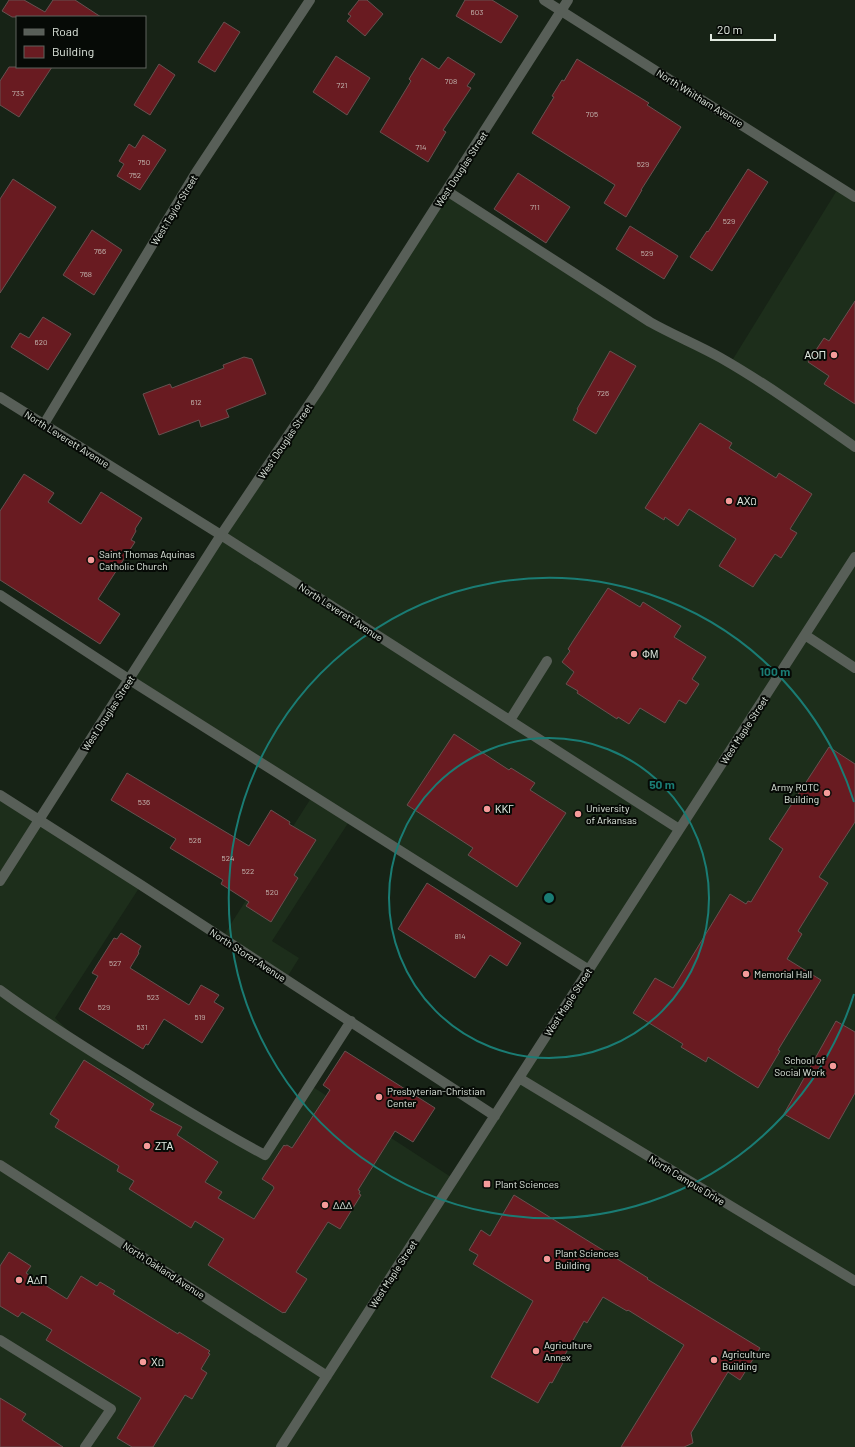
<svg xmlns="http://www.w3.org/2000/svg" width="855" height="1447" viewBox="0 0 855 1447" font-family="Barlow,sans-serif">
	<style>
		.built { fill: #1d2e1b }
		.building { fill: #691b21; stroke: #675150 }
		.lines { fill: none; stroke-linecap: round; stroke-linejoin: round }
		.minor { stroke: #585f58; stroke-width: 10 }
		.ring { fill: none; stroke: #1a7c74; stroke-width: 2 }
		.poi-dot { fill: #f59b9a; stroke: #060a06; stroke-width: 1.5 }
		.labels { text-anchor: middle; dominant-baseline: central; stroke-width: 4; stroke-linejoin: round; paint-order: stroke }
		.number-label { font-size: 8px; fill: #c3b6b0 }
		.street-label { font-size: 10px; fill: #e1e9e0; stroke: #060a06 }
		.poi-label { font-size: 10px; fill: #e1e9e0; stroke: #060a06; text-anchor: start }
		.centre { fill: #1a7c74; stroke: #060a06; stroke-width: 2 }
		.ring-label { font-size: 12px; text-anchor: middle; font-weight: bold; fill: #1a7c74; stroke: #060a06; stroke-width: 4; stroke-linejoin: round; paint-order: stroke }
	</style>
	<rect width="100%" height="100%" fill="#172316"/>
	<path class="built" d="M 839,187 L 855,197 L 855,1447 L 0,1447 L 0,795 L 141,885 L 55,1018 L 112,1072 L 196,1116 L 265,1155 L 310,1085 L 454,1179 L 589,970 L 350,820 L 272,941 L 299,958 L 286,979 L 222,938 L 313,795 L 130,680 L 447,191 L 650,322 L 730,364 Z"/>
	<path class="building" d="M 9,0 L 24,0 L 45,12 L 53,0 L 75,0 L 101,17 L 12,17 L 2,11 Z
		M 359,0 L 367,0 L 383,14 L 365,36 L 347,21 L 351,16 L 348,14 Z
		M 465,0 L 492,0 L 518,16 L 501,43 L 456,16 Z
		M 224,22 L 240,32 L 215,72 L 198,62 Z
		M 336,56 L 370,78 L 347,115 L 313,92 Z
		M 448,57 L 475,74 L 467,86 L 471,88 L 443,130 L 446,132 L 428,162 L 380,132 L 411,81 L 409,79 L 422,58 L 439,69 Z
		M 577,59 L 649,103 L 647,105 L 681,127 L 641,190 L 642,190 L 626,217 L 604,203 L 615,185 L 532,133 L 554,97 L 552,96 L 562,80 L 564,81 Z
		M 159,64 L 175,75 L 150,115 L 134,105 Z
		M 9,67 L 52,67 L 19,117 L 0,105 L 0,81 Z
		M 143,135 L 166,150 L 140,190 L 117,176 L 124,164 L 119,161 L 129,144 L 135,148 Z
		M 748,169 L 768,182 L 712,271 L 690,257 L 707,231 L 708,232 Z
		M 518,173 L 570,207 L 546,243 L 494,209 Z
		M 13,179 L 56,207 L 0,293 L 0,199 Z
		M 630,226 L 678,256 L 664,279 L 616,249 Z
		M 92,230 L 122,250 L 94,295 L 63,275 Z
		M 855,301 L 855,404 L 824,384 L 829,376 L 808,362 L 824,338 L 829,341 Z
		M 43,317 L 71,334 L 48,370 L 11,347 L 20,333 L 29,338 Z
		M 610,351 L 636,366 L 596,434 L 573,420 L 578,410 L 577,409 Z
		M 244,357 L 252,359 L 266,394 L 226,410 L 229,417 L 201,427 L 199,420 L 159,435 L 143,394 L 170,384 L 172,388 L 224,368 L 223,365 Z
		M 700,423 L 732,443 L 729,448 L 776,478 L 779,473 L 812,494 L 790,529 L 797,533 L 781,558 L 775,554 L 753,587 L 719,566 L 736,539 L 689,509 L 678,526 L 665,517 L 664,520 L 645,508 Z
		M 24,474 L 54,493 L 48,502 L 81,524 L 101,492 L 142,518 L 135,529 L 136,531 L 131,540 L 135,542 L 98,599 L 120,614 L 100,644 L 0,580 L 0,511 Z
		M 608,588 L 640,607 L 643,602 L 681,626 L 674,637 L 706,657 L 692,679 L 699,684 L 686,704 L 679,700 L 665,723 L 640,708 L 629,724 L 618,717 L 617,719 L 577,693 L 578,691 L 566,684 L 574,672 L 562,662 L 570,651 L 568,649 L 573,641 Z
		M 454,734 L 509,770 L 511,768 L 535,783 L 530,790 L 566,813 L 517,887 L 468,855 L 473,848 L 407,805 Z
		M 829,747 L 855,764 L 855,822 L 819,877 L 828,883 L 798,931 L 802,934 L 787,959 L 821,980 L 778,1050 L 780,1051 L 758,1088 L 708,1057 L 706,1062 L 681,1047 L 683,1044 L 633,1013 L 655,978 L 673,988 L 730,894 L 746,904 L 748,901 L 751,902 L 783,849 L 769,839 Z
		M 127,773 L 249,846 L 271,810 L 290,822 L 289,824 L 316,840 L 294,875 L 298,878 L 271,922 L 246,906 L 249,902 L 221,884 L 223,880 L 170,848 L 176,839 L 111,800 Z
		M 427,883 L 521,943 L 507,966 L 490,955 L 475,978 L 398,929 Z
		M 121,933 L 141,946 L 138,952 L 139,953 L 130,968 L 189,1005 L 201,985 L 219,995 L 214,1002 L 224,1008 L 202,1043 L 164,1019 L 148,1045 L 146,1044 L 143,1049 L 79,1009 L 98,976 L 92,973 L 114,938 L 117,939 Z
		M 836,1021 L 855,1032 L 855,1093 L 829,1139 L 784,1114 Z
		M 345,1051 L 435,1108 L 413,1142 L 395,1131 L 358,1190 L 360,1191 L 359,1194 L 361,1195 L 340,1229 L 328,1222 L 296,1272 L 307,1279 L 285,1313 L 284,1312 L 283,1313 L 208,1265 L 224,1239 L 195,1221 L 191,1228 L 129,1189 L 134,1181 L 117,1171 L 119,1166 L 55,1127 L 59,1120 L 50,1114 L 84,1060 L 154,1104 L 150,1110 L 182,1127 L 177,1135 L 218,1162 L 205,1182 L 222,1192 L 218,1198 L 254,1219 L 274,1188 L 273,1186 L 262,1179 L 284,1145 L 285,1146 L 287,1145 L 292,1148 L 330,1090 L 323,1085 Z
		M 514,1195 L 648,1278 L 647,1279 L 760,1348 L 740,1380 L 728,1372 L 691,1433 L 693,1443 L 684,1447 L 621,1447 L 684,1345 L 628,1310 L 627,1311 L 603,1297 L 587,1323 L 584,1321 L 562,1360 L 564,1361 L 552,1383 L 550,1382 L 538,1403 L 491,1377 L 533,1301 L 473,1264 L 478,1255 L 469,1250 L 481,1230 L 490,1236 Z
		M 9,1252 L 31,1266 L 26,1273 L 67,1299 L 81,1276 L 97,1286 L 100,1282 L 115,1291 L 113,1294 L 178,1334 L 179,1332 L 210,1351 L 208,1353 L 210,1354 L 201,1369 L 207,1373 L 192,1399 L 185,1395 L 153,1447 L 132,1447 L 117,1438 L 141,1398 L 46,1340 L 52,1330 L 22,1312 L 18,1317 L 0,1306 L 0,1266 Z
		M 0,1398 L 26,1414 L 22,1420 L 63,1447 L 0,1447 Z"/>
	<g class="lines">
		<path class="minor" d="M 544,0 L 855,197
			M 447,191 L 650,322 C 673,335 698,345 721,358 C 768,385 811,416 855,447
			M 0,397 L 221,535 L 679,829
			M 44,424 L 195,174 L 310,0
			M 0,595 L 130,680 L 589,970
			M 805,635 L 855,668
			M 510,720 L 547,661
			M 0,795 L 141,885 L 495,1116
			M 0,881 L 221,535 L 318,391 L 568,0
			M 0,990 C 46,1024 94,1053 142,1083 C 183,1108 223,1133 265,1155 L 351,1021
			M 519,1078 L 855,1281
			M 0,1165 L 327,1376
			M 0,1340 L 111,1409 L 85,1447
			M 281,1447 L 855,557"/>
	</g>
	<g class="ring">
		<circle cx="549" cy="898" r="160"/>
		<path d="M854 994A320 320 0 1 1 854 802"/>
	</g>
	<g class="poi-dot">
		<circle cx="834" cy="355" r="4"/>
		<circle cx="729" cy="501" r="4"/>
		<circle cx="91" cy="560" r="4"/>
		<circle cx="634" cy="654" r="4"/>
		<circle cx="827" cy="793" r="4"/>
		<circle cx="487" cy="809" r="4"/>
		<circle cx="578" cy="814" r="4"/>
		<circle cx="746" cy="974" r="4"/>
		<circle cx="833" cy="1066" r="4"/>
		<circle cx="379" cy="1097" r="4"/>
		<circle cx="147" cy="1146" r="4"/>
		<rect x="483" y="1180" width="8" height="8" rx="2"/>
		<circle cx="325" cy="1205" r="4"/>
		<circle cx="547" cy="1259" r="4"/>
		<circle cx="19" cy="1280" r="4"/>
		<circle cx="536" cy="1351" r="4"/>
		<circle cx="714" cy="1360" r="4"/>
		<circle cx="143" cy="1362" r="4"/>
	</g>
	<g class="labels">
		<g class="number-label">
			<text x="477" y="12">603</text>
			<text x="451" y="81">708</text>
			<text x="342" y="85">721</text>
			<text x="18" y="93">733</text>
			<text x="592" y="114">705</text>
			<text x="421" y="147">714</text>
			<text x="144" y="162">750</text>
			<text x="643" y="164">529</text>
			<text x="135" y="175">752</text>
			<text x="535" y="207">711</text>
			<text x="729" y="221">529</text>
			<text x="100" y="251">766</text>
			<text x="647" y="253">529</text>
			<text x="86" y="274">768</text>
			<text x="41" y="342">620</text>
			<text x="603" y="393">726</text>
			<text x="196" y="402">612</text>
			<text x="144" y="802">536</text>
			<text x="195" y="840">526</text>
			<text x="228" y="858">524</text>
			<text x="248" y="871">522</text>
			<text x="272" y="892">520</text>
			<text x="460" y="936">814</text>
			<text x="115" y="963">527</text>
			<text x="153" y="997">523</text>
			<text x="104" y="1007">529</text>
			<text x="200" y="1017">519</text>
			<text x="142" y="1027">531</text>
		</g>
		<g class="street-label">
			<text transform="translate(700 98) rotate(32)">North Whitham Avenue</text>
			<text transform="translate(461 169) rotate(-57)">West Douglas Street</text>
			<text transform="translate(174 210) rotate(-59)">West Taylor Street</text>
			<text transform="translate(67 439) rotate(32)">North Leverett Avenue</text>
			<text transform="translate(285 441) rotate(-56)">West Douglas Street</text>
			<text transform="translate(341 612) rotate(33)">North Leverett Avenue</text>
			<text transform="translate(108 713) rotate(-57)">West Douglas Street</text>
			<text transform="translate(744 730) rotate(-57)">West Maple Street</text>
			<text transform="translate(248 955) rotate(33)">North Storer Avenue</text>
			<text transform="translate(568 1002) rotate(-57)">West Maple Street</text>
			<text transform="translate(687 1180) rotate(31)">North Campus Drive</text>
			<text transform="translate(164 1270) rotate(33)">North Oakland Avenue</text>
			<text transform="translate(393 1274) rotate(-57)">West Maple Street</text>
		</g>
		<g class="poi-label">
			<text x="826" y="355" text-anchor="end">ΑΟΠ</text>
			<text x="737" y="501">ΑΧΩ</text>
			<text x="99" y="554">Saint Thomas Aquinas<tspan x="99" dy="12">Catholic Church</tspan></text>
			<text x="642" y="654">ΦΜ</text>
			<text x="819" y="787" text-anchor="end">Army ROTC<tspan x="819" dy="12">Building</tspan></text>
			<text x="586" y="808">University<tspan x="586" dy="12">of Arkansas</tspan></text>
			<text x="495" y="809">ΚΚΓ</text>
			<text x="754" y="974">Memorial Hall</text>
			<text x="825" y="1060" text-anchor="end">School of<tspan x="825" dy="12">Social Work</tspan></text>
			<text x="387" y="1091">Presbyterian-Christian<tspan x="387" dy="12">Center</tspan></text>
			<text x="155" y="1146">ΖΤΑ</text>
			<text x="495" y="1184">Plant Sciences</text>
			<text x="333" y="1205">ΔΔΔ</text>
			<text x="555" y="1253">Plant Sciences<tspan x="555" dy="12">Building</tspan></text>
			<text x="27" y="1280">ΑΔΠ</text>
			<text x="544" y="1345">Agriculture<tspan x="544" dy="12">Annex</tspan></text>
			<text x="722" y="1354">Agriculture<tspan x="722" dy="12">Building</tspan></text>
			<text x="151" y="1362">ΧΩ</text>
		</g>
	</g>
	<circle cx="549" cy="898" r="6" class="centre"/>
	<g class="ring-label">
		<text x="775" y="676">100 m</text>
		<text x="662" y="789">50 m</text>
	</g>
	<rect x="16" y="16" width="130" height="52" fill="#060a06" stroke="#5e635d"/>
	<rect x="24" y="29" width="20" height="6" fill="#585f58" stroke="#5e635d"/>
	<text x="52" y="36" font-size="12" fill="#e1e9e0">Road</text>
	<rect x="24" y="46" width="20" height="12" fill="#691b21" stroke="#5e635d"/>
	<text x="52" y="56" font-size="12" fill="#e1e9e0">Building</text>
	<path d="M711 34v6h64v-6" fill="none" stroke="#e1e9e0" stroke-width="2"/>
	<text x="717" y="34" font-size="12" fill="#e1e9e0" stroke="#060a06" stroke-width="3" paint-order="stroke">20 m</text>
</svg>
